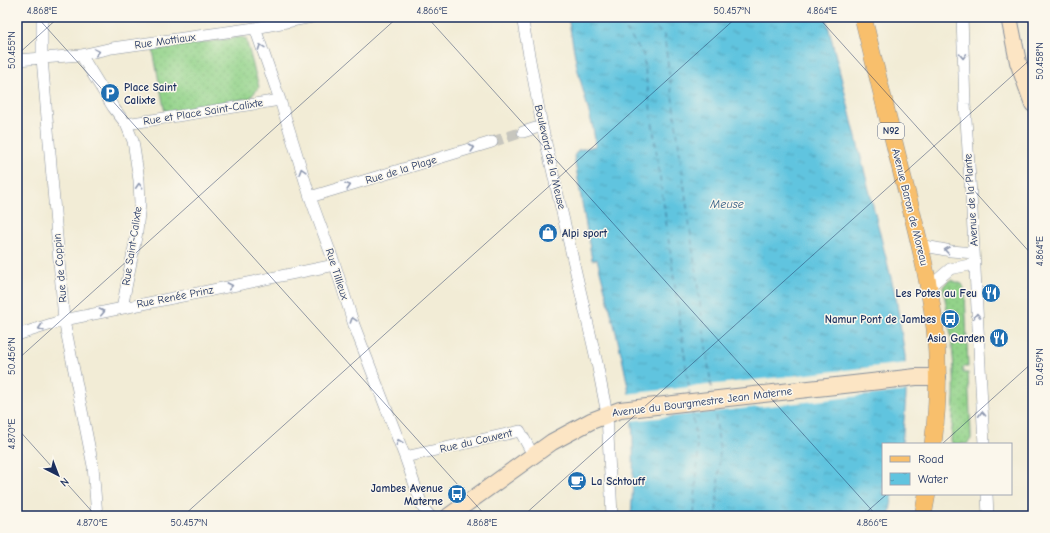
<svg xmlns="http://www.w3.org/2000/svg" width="1050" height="533" viewBox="0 0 1050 533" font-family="'Comic Neue',sans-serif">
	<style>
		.grass { fill: url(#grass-dots); stroke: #578174 }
		.water { fill: url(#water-ripples); stroke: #3e7a9e }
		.pier { fill: #f2ecd6 }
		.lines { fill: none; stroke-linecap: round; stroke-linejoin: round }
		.ferry { stroke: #305c85; stroke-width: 1; stroke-dasharray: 5 4; stroke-linecap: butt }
		.minor-tunnel { stroke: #c7c6be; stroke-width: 11; stroke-dasharray: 11 5.5; stroke-linecap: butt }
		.minor-casing { stroke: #868e9a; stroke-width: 12 }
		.secondary-casing { stroke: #868e9a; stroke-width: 18 }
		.primary-casing { stroke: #868e9a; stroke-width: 18 }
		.minor { stroke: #fff; stroke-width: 11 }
		.secondary { stroke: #fce5c4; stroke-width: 16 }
		.primary { stroke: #f8bf6c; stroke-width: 17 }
		.oneway { stroke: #8d97ae }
		.ticks { fill: none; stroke: #1b2f5e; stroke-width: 1; stroke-opacity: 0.45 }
		.labels { text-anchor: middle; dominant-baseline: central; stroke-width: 3; stroke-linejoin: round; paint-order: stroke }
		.shield { fill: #fbf7ec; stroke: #5e6b89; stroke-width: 1 }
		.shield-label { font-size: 10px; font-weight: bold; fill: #1b2f5e }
		.street-label { font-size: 11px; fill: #1b2f5e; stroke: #fbf7ec }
		.poi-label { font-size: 11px; font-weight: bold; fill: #1b2f5e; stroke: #fbf7ec; text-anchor: end }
		.water-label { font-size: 12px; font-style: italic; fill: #305c85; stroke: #fbf7ec }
		.neatline { fill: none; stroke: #1b2f5e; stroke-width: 1.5 }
		.ticks-label { font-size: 10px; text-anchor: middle; fill: #1b2f5e }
	</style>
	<defs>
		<pattern id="grass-dots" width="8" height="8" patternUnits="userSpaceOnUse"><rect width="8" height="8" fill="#93d38a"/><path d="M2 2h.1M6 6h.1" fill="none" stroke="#7eb57a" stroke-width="1.8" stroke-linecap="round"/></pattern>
		<pattern id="water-ripples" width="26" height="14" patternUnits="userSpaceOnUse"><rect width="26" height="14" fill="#61c4df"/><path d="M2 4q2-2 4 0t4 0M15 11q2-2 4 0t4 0" fill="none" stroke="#4fa0b8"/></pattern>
	</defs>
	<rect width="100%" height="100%" fill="#fbf7ec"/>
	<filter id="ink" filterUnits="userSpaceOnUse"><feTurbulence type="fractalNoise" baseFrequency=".025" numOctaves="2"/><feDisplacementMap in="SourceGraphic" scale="8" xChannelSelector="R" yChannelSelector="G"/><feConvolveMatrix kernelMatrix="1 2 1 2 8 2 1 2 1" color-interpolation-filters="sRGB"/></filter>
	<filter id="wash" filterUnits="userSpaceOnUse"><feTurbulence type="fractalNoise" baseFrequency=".012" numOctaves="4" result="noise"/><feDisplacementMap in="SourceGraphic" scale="16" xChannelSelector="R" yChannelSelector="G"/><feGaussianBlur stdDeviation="0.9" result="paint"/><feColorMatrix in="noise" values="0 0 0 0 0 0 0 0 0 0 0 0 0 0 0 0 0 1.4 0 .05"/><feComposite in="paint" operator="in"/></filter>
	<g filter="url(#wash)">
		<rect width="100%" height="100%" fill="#f2ecd6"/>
		<path class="grass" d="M 241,37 L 246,39 L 259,87 L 250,98 L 165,113 L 153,50 Z
			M 951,280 L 962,284 L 965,291 L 968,367 L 963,367 L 963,373 L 968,373 L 971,434 L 971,439 L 967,444 L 952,444 L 951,440 C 953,418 955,395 954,373 C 953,344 948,315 943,287 L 947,282 Z"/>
		<path class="water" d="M 568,17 L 826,17 L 896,298 L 905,356 L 906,396 L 902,444 L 883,444 L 883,494 L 893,494 L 889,516 L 631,516 C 634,474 635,430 628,387 C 620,344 608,302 597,259 L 592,260 L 574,156 L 578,150 L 596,146 L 593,128 L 577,67 Z"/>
		<path class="pier" d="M 907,363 L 908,391 L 630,421 L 626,394 Z"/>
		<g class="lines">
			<path class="ferry" d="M 614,17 L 622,24 L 643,54 L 690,395
				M 643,17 L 664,35 L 712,392
				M 714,407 L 720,450 L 716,516
				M 692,410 L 698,456 L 694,516"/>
		</g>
	</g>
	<g filter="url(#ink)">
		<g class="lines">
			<path class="minor-tunnel" d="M 492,142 L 523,132"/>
			<g class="minor-casing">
				<path id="minor" d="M 42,17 L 42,58 L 64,320 L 93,466 L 97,516
					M 522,17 L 542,126 L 597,363 L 607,414 L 612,516
					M 962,17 L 965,104 L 972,211 L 984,444
					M 255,28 L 280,100 L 310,197 L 335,265 L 354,325 L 405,457 L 423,508 L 430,516
					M 81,55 L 113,107 L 126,124 L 133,141 L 139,180 L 140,203 L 137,232 L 122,308
					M 17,60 L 81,55 L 112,48 L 255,28 L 312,17
					M 126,124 L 280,100
					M 523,132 L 542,126
					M 310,197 L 492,142
					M 920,245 L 951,251 L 974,253
					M 929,287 L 950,269 L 974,264
					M 17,335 L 64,320 L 335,265
					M 405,457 L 520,431 L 533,455
					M 987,494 L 988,516"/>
			</g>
			<g class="secondary-casing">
				<path id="secondary" d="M 1009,17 L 1018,62 L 1033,104
					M 449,516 L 552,442 L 591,421 L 620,410 L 916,377 L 938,377"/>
			</g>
			<g class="primary-casing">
				<path id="primary" d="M 863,17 C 876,71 890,125 903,178 C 916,228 929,278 935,329 C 939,367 938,406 933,444
					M 923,516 L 927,494"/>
			</g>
			<use href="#minor" class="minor"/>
			<use href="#secondary" class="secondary"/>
			<use href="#primary" class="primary"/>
		</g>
		<defs><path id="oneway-chevron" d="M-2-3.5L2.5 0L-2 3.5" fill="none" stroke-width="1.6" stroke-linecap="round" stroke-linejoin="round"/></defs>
		<g class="oneway">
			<use href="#oneway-chevron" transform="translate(261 47) rotate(-110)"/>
			<use href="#oneway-chevron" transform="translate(97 52) rotate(-13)"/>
			<use href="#oneway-chevron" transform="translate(963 56) rotate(88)"/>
			<use href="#oneway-chevron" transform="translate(472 148) rotate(-17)"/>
			<use href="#oneway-chevron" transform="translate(302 171) rotate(-107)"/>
			<use href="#oneway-chevron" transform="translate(139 186) rotate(-93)"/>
			<use href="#oneway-chevron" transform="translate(348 186) rotate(-17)"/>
			<use href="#oneway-chevron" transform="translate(947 250) rotate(-171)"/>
			<use href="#oneway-chevron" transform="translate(230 286) rotate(-11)"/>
			<use href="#oneway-chevron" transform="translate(102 312) rotate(-12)"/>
			<use href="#oneway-chevron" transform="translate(977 316) rotate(-93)"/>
			<use href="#oneway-chevron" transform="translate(353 320) rotate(-108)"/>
			<use href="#oneway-chevron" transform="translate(41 328) rotate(162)"/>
			<use href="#oneway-chevron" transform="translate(982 414) rotate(-93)"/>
			<use href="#oneway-chevron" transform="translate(399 442) rotate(-111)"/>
		</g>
	</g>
	<path class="ticks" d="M 37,17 L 486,516M 427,17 L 877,516M 818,17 L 1033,256M 17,55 L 59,17M 17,360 L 398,17M 17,428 L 96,516M 942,444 L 1033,362M 183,516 L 737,17M 523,516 L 1033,57M 862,516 L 887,494"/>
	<defs>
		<g id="parking-disc" transform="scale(1)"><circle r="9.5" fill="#1f6fb2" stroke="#fbf7ec"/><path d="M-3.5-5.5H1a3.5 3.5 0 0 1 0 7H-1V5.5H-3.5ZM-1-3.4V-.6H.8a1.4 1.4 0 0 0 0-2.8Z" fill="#fff"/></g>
		<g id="shop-disc" transform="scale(1)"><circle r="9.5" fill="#1f6fb2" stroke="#fbf7ec"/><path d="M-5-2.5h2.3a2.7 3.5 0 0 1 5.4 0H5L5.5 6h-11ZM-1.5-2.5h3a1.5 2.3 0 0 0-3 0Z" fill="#fff"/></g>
		<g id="restaurant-disc" transform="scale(1)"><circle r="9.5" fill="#1f6fb2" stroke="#fbf7ec"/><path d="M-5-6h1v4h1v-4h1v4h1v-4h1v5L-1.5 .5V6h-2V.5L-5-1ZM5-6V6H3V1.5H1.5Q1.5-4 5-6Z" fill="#fff"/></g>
		<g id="bus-disc" transform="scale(1)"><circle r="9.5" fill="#1f6fb2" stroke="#fbf7ec"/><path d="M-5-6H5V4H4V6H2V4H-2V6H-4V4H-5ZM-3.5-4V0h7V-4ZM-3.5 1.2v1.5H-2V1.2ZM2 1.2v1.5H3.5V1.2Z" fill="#fff"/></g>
		<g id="cafe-disc" transform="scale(1)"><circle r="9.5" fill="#1f6fb2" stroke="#fbf7ec"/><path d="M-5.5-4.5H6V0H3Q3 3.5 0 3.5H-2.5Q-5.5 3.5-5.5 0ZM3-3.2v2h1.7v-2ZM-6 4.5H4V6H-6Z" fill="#fff"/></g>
	</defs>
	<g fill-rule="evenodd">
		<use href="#parking-disc" x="110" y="93"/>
		<use href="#shop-disc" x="548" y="233"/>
		<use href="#restaurant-disc" x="991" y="293"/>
		<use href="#bus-disc" x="950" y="319"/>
		<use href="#restaurant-disc" x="999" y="338"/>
		<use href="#cafe-disc" x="577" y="481"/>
		<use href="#bus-disc" x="457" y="494"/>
	</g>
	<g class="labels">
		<rect class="shield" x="878" y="123" width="26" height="16" rx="3"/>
		<g class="shield-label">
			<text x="891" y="131">N92</text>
		</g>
		<g class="street-label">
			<text transform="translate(165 41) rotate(-8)">Rue Mottiaux</text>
			<text transform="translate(203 112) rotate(-9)">Rue et Place Saint-Calixte</text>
			<text transform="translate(550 157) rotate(77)">Boulevard de la Meuse</text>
			<text transform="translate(401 170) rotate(-17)">Rue de la Plage</text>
			<text transform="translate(971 200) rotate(-94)">Avenue de la Plante</text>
			<text transform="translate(910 207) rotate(76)">Avenue Baron de Moreau</text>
			<text transform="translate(132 246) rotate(-81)">Rue Saint-Calixte</text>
			<text transform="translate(60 268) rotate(-95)">Rue de Coppin</text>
			<text transform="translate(337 274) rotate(72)">Rue Tillieux</text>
			<text transform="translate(175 297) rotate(-11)">Rue Renée Prinz</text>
			<text transform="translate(702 402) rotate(-7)">Avenue du Bourgmestre Jean Materne</text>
			<text transform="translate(476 441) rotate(-13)">Rue du Couvent</text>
		</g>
		<g class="poi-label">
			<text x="124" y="87" text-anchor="start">Place Saint<tspan x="124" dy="13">Calixte</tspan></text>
			<text x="562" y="233" text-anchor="start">Alpi sport</text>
			<text x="977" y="293">Les Potes au Feu</text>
			<text x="936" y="319">Namur Pont de Jambes</text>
			<text x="985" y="338">Asia Garden</text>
			<text x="591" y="481" text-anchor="start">La Schtouff</text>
			<text x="443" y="488">Jambes Avenue<tspan x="443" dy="13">Materne</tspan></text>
		</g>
		<g class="water-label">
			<text x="727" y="204">Meuse</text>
		</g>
	</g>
	<rect width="1050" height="533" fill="none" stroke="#fbf7ec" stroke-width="44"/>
	<rect x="882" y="443" width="130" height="52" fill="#fbf7ec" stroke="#a1a7b3"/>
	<rect x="890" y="456" width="20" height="6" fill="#f8bf6c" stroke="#a1a7b3"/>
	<text x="918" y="463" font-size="12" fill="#1b2f5e">Road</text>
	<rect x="890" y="473" width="20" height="12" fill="url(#water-ripples)" stroke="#a1a7b3"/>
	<text x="918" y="483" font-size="12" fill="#1b2f5e">Water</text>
	<g transform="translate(58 475) rotate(138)" stroke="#fbf7ec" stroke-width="3" paint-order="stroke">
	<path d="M0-3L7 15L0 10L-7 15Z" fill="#1b2f5e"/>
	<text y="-6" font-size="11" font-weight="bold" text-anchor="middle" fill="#1b2f5e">N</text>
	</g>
	<rect x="22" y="22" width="1006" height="489" class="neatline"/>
	<g class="ticks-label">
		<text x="42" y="14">4.868°E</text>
		<text x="432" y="14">4.866°E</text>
		<text x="732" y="14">50.457°N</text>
		<text x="822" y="14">4.864°E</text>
		<text transform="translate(11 50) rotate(-90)" y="4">50.455°N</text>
		<text transform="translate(1039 61) rotate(-90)" y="4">50.458°N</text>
		<text transform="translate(1039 251) rotate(-90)" y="4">4.864°E</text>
		<text transform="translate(11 356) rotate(-90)" y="4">50.456°N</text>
		<text transform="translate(1039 367) rotate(-90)" y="4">50.459°N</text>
		<text transform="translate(11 434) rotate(-90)" y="4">4.870°E</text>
		<text x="92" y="526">4.870°E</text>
		<text x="189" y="526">50.457°N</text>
		<text x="482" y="526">4.868°E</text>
		<text x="872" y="526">4.866°E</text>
	</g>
</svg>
